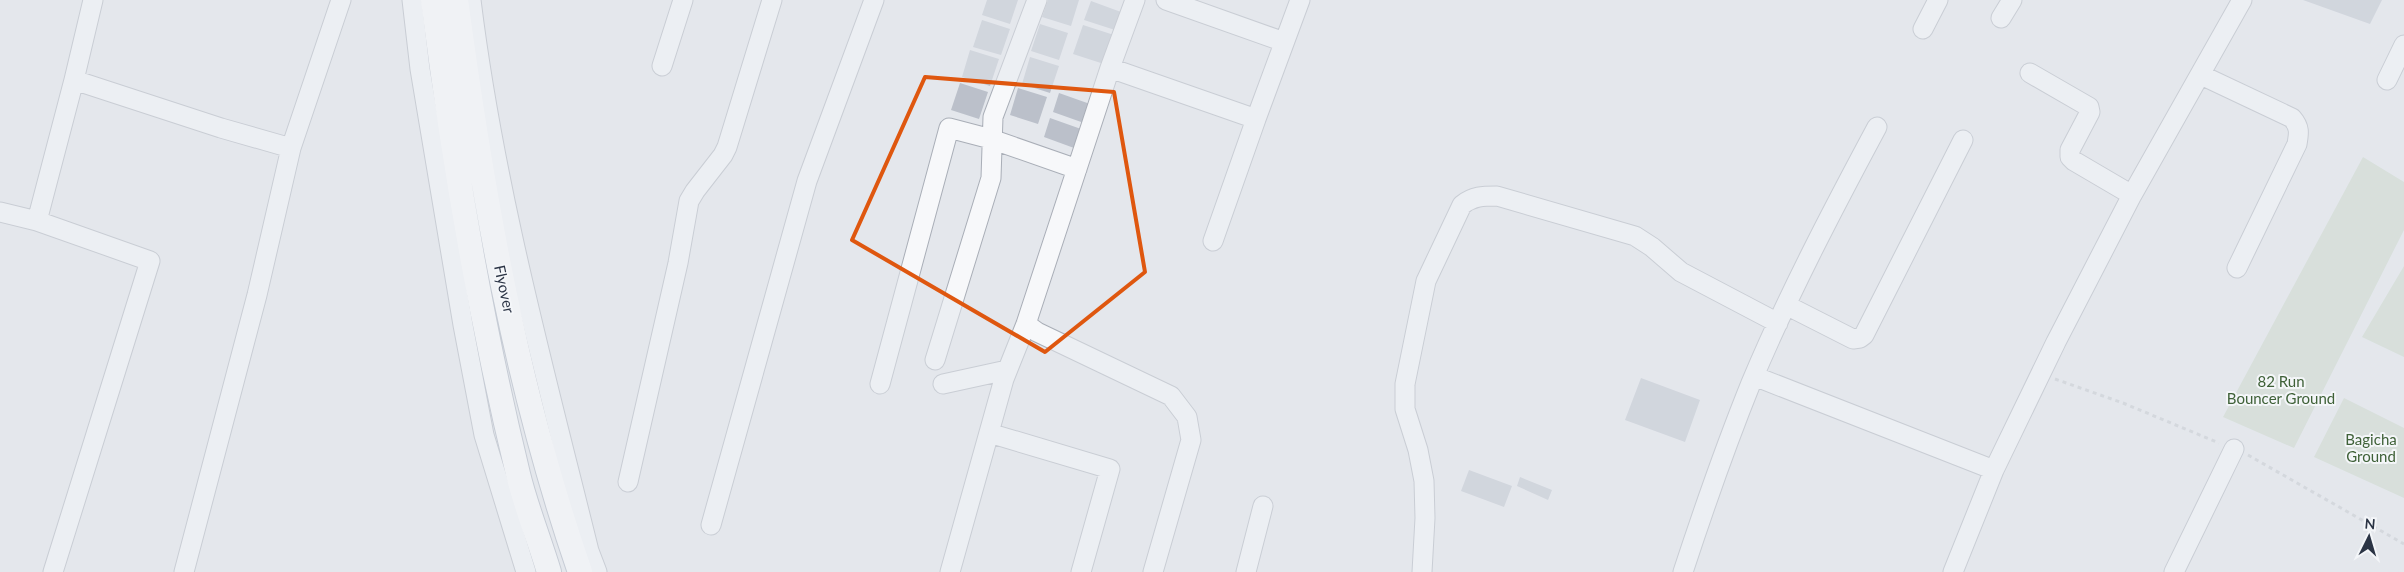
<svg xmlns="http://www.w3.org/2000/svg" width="2404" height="572" viewBox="0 0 2404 572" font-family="Lato,sans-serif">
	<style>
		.green { fill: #c9d6c5 }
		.building { fill: #bbc0ca }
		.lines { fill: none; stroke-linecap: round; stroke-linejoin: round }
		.minor-casing { stroke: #a9aeb7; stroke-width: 21 }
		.major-casing { stroke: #a3abb8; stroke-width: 26 }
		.path { stroke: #c2c5cb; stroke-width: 3; stroke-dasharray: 4 4; stroke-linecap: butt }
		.minor { stroke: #f7f8fa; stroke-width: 19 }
		.major { stroke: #fff; stroke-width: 24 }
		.marked { fill: none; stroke: #df570f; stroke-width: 4; stroke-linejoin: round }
		.labels { text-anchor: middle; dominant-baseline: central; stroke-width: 4; stroke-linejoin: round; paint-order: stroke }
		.street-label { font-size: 15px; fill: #2b3445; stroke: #f4f6f9 }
		.park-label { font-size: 15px; fill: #3f6138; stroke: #f4f6f9 }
	</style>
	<rect width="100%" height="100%" fill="#e4e7ec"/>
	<path class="green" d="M 2363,157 L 2404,182 L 2404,230 L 2294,448 L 2223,417 Z
		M 2404,266 L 2404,357 L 2362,337 Z
		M 2344,398 L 2404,428 L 2404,498 L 2314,457 Z"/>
	<path class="building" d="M 987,0 L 1018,0 L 1010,24 L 982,15 Z
		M 1048,0 L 1079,0 L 1071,26 L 1042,17 Z
		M 2303,0 L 2382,0 L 2370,24 Z
		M 1091,1 L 1121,12 L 1115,30 L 1084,20 Z
		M 982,20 L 1010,29 L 1001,55 L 973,47 Z
		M 1040,24 L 1068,33 L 1059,60 L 1031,51 Z
		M 1083,25 L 1114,35 L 1104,64 L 1073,54 Z
		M 970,50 L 999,59 L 990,86 L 962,77 Z
		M 1030,57 L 1059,66 L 1050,93 L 1022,84 Z
		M 960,83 L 988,92 L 979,119 L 951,110 Z
		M 1018,88 L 1047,97 L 1038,124 L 1010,115 Z
		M 1059,93 L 1090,104 L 1084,123 L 1053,112 Z
		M 1050,118 L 1081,129 L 1074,148 L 1044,137 Z
		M 1641,378 L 1700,400 L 1685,442 L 1625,420 Z
		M 1469,470 L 1512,486 L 1504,507 L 1461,491 Z
		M 1520,477 L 1552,490 L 1548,500 L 1517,486 Z"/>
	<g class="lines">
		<g class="minor-casing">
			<path id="minor" d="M 93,0 L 74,80 L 221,128 L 291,148
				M 412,0 L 420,69 L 463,325 L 484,435 L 526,572
				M 471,0 C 494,187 544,369 589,551 L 597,572
				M 1166,0 L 1284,42
				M 2001,18 L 2012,0
				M 1923,29 L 1938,0
				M 662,66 L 683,0
				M 1110,68 L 1256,119 L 1300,0
				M 2030,73 L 2089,107 L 2090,112 L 2070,150 L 2070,157 L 2074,161 L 2132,195
				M 2201,75 L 2292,118 C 2300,127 2299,133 2297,144 L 2237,268
				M 2387,80 L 2404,45
				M 0,212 L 37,221 L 74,80
				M 37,221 L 150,261 L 53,572
				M 1213,241 L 1256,119
				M 1786,305 L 1853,339 L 1860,338 L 1864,335 L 1963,140
				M 1026,324 L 1037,332 L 1171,396 L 1187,417 L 1191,440 L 1153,572
				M 935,360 L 991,178 L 993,117 L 1037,0
				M 1754,376 L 1994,470
				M 880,384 L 949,128 L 991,139 L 1077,169
				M 943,384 L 1007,370
				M 989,433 L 1110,469 L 1081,572
				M 628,482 L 678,263 L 689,201 L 695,191 L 723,155 L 727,147 L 772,0
				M 711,525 L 807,181 L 874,0
				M 184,572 L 257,295 L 291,148 L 341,0
				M 950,572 L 1004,379 L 1026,324 L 1110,68 L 1135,0
				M 1246,572 L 1263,506
				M 1422,572 L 1425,518 L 1424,481 L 1418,450 L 1405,409 L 1405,384 L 1426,281 L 1462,205 C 1473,196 1483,196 1497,196 L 1635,236 L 1652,247 L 1681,272 L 1778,323
				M 1683,572 C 1704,508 1726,445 1751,383 C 1788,295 1832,211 1877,127
				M 1953,572 L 1994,470 L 2056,342 L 2132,195 L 2242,0
				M 2174,572 L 2234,449"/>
		</g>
		<g class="major-casing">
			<path id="major" d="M 433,0 C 453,159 480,318 518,474 C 526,507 539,539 549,572
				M 456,0 C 482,193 516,388 580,572"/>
		</g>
		<path class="path" d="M 2055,379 L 2123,403 L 2219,443
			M 2248,455 L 2404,544"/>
		<use href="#minor" class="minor"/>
		<use href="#major" class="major"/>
	</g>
	<path d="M0 0H2404V572H0ZM 925,77 L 1114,92 L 1145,272 L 1045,352 L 852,240 Z" fill="#e4e7ec" fill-opacity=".55" fill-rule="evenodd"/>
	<path class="marked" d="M 925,77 L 1114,92 L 1145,272 L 1045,352 L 852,240 Z"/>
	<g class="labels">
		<g class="street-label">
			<text transform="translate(505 289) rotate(78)">Flyover</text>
		</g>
		<g class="park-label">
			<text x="2281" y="381">82 Run<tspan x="2281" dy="17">Bouncer Ground</tspan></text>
			<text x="2371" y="439">Bagicha<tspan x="2371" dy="17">Ground</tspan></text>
		</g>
	</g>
	<g transform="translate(2369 537) rotate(5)" stroke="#f4f6f9" stroke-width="4" paint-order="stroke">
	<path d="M0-4L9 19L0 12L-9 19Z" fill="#2b3445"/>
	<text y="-8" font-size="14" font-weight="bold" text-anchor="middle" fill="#2b3445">N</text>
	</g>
</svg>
